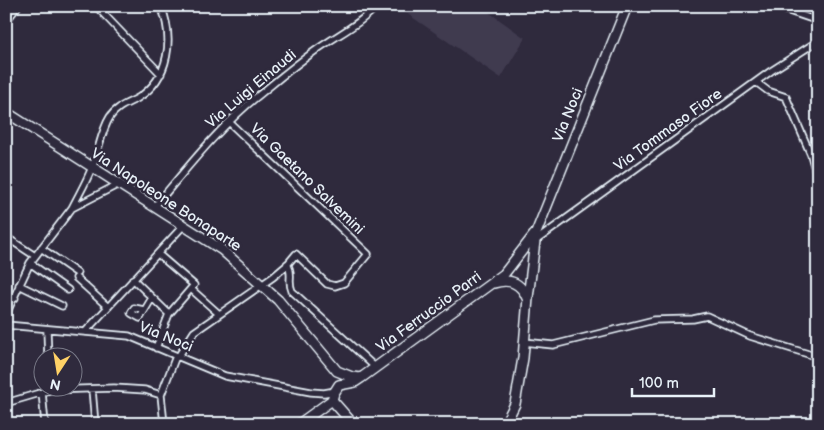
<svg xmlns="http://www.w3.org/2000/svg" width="824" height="430" viewBox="0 0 824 430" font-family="'Balsamiq Sans',sans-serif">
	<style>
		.built { fill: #403b50 }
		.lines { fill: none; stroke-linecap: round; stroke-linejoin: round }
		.street-casing { stroke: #e8f1f8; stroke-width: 9 }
		.secondary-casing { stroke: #e8f1f8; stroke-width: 12 }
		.street { stroke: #2f2a3d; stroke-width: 5.5 }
		.secondary { stroke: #2f2a3d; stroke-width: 9 }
		.labels { text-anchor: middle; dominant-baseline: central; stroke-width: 5; stroke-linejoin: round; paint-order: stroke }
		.street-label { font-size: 15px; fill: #e8f1f8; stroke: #2f2a3d }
	</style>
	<rect width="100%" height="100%" fill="#2f2a3d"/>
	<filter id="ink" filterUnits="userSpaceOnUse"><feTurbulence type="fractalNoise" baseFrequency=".02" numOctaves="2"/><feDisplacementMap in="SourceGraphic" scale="10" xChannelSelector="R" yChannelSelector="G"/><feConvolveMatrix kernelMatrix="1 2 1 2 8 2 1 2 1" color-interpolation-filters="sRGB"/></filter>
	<g filter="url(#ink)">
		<path class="built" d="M 396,6 L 480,6 L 525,38 L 501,78 Z"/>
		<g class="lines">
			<g class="street-casing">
				<path id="street" d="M 96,6 L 161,74
					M 774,6 L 818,21
					M 6,21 L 18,6
					M 756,82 L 768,91 L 786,97 L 811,155 L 818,180
					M 119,184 L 72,208 C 79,194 87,181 92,167 C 99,151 101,131 110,117 C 117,106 129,103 138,98 C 170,78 174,38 161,6
					M 155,206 C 188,167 219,127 259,95 C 280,78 302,59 325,44 C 343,32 362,22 377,6
					M 6,237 L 35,256
					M 534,242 L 771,71 L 818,41
					M 41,248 L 77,273
					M 30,263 L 68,290
					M 287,264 C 294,274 287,280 292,291 L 376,368
					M 76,278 L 108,307
					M 133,279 L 169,314
					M 19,285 L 62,306
					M 191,289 L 219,314
					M 6,291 L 15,298
					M 144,310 L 134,308 L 131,313 L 140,318 L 152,298
					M 6,314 L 30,263 L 72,208
					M 6,325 L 129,336 L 225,376 L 311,392 L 324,393 L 335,391
					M 47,330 L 48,358
					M 85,332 L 184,225
					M 524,342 L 553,345 L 654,320 L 693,319 L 707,316 L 750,336 L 818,357
					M 156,348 L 169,314 L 194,285 L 158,254
					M 178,357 L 194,332 L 273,277 L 286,266 L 296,254 L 327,284 L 335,286 L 344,283 L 368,254 L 229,122
					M 818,373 L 818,394
					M 92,389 L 95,424
					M 42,392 L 45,424
					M 6,403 L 50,390 L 114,388 L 145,390 L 161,395
					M 164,424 L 161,395 L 176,356"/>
			</g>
			<g class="secondary-casing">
				<path id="secondary" d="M 6,112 L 222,250 L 278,300 L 337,371 L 352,377 L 361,378
					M 494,283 C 510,278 521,283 527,298
					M 332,400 L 334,393 L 339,385 L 355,382 L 361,378 L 504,274 L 534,235
					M 332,400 L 353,424
					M 299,424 L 332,400
					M 505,424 L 515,404 L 523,358 L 528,298 L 536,233 L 627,6"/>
			</g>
			<use href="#street" class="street"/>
			<use href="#secondary" class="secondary"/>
		</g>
	</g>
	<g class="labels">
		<g class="street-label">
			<text transform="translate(251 89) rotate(-40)">Via Luigi Einaudi</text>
			<text transform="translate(568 115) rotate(-68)">Via Noci</text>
			<text transform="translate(668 130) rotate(-36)">Via Tommaso Fiore</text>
			<text transform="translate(307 179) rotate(44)">Via Gaetano Salvemini</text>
			<text transform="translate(166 200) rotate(33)">Via Napoleone Bonaparte</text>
			<text transform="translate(429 312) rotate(-36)">Via Ferruccio Parri</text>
			<text transform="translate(166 337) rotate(22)">Via Noci</text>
		</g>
	</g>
	<rect width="824" height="430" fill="none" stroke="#2f2a3d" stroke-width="25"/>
	<rect x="12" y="12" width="799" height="405" fill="none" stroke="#e8f1f8" stroke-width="2" filter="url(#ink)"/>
	<g transform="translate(58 372) rotate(192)"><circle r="24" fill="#2f2a3d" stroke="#797a88"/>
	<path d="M0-4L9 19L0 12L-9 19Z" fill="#ffd166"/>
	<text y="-8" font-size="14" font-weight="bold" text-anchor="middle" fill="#e8f1f8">N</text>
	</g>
	<path d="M632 388v8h82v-8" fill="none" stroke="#e8f1f8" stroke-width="2.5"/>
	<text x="639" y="388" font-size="15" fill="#e8f1f8" stroke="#2f2a3d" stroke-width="4" paint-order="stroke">100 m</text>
</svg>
